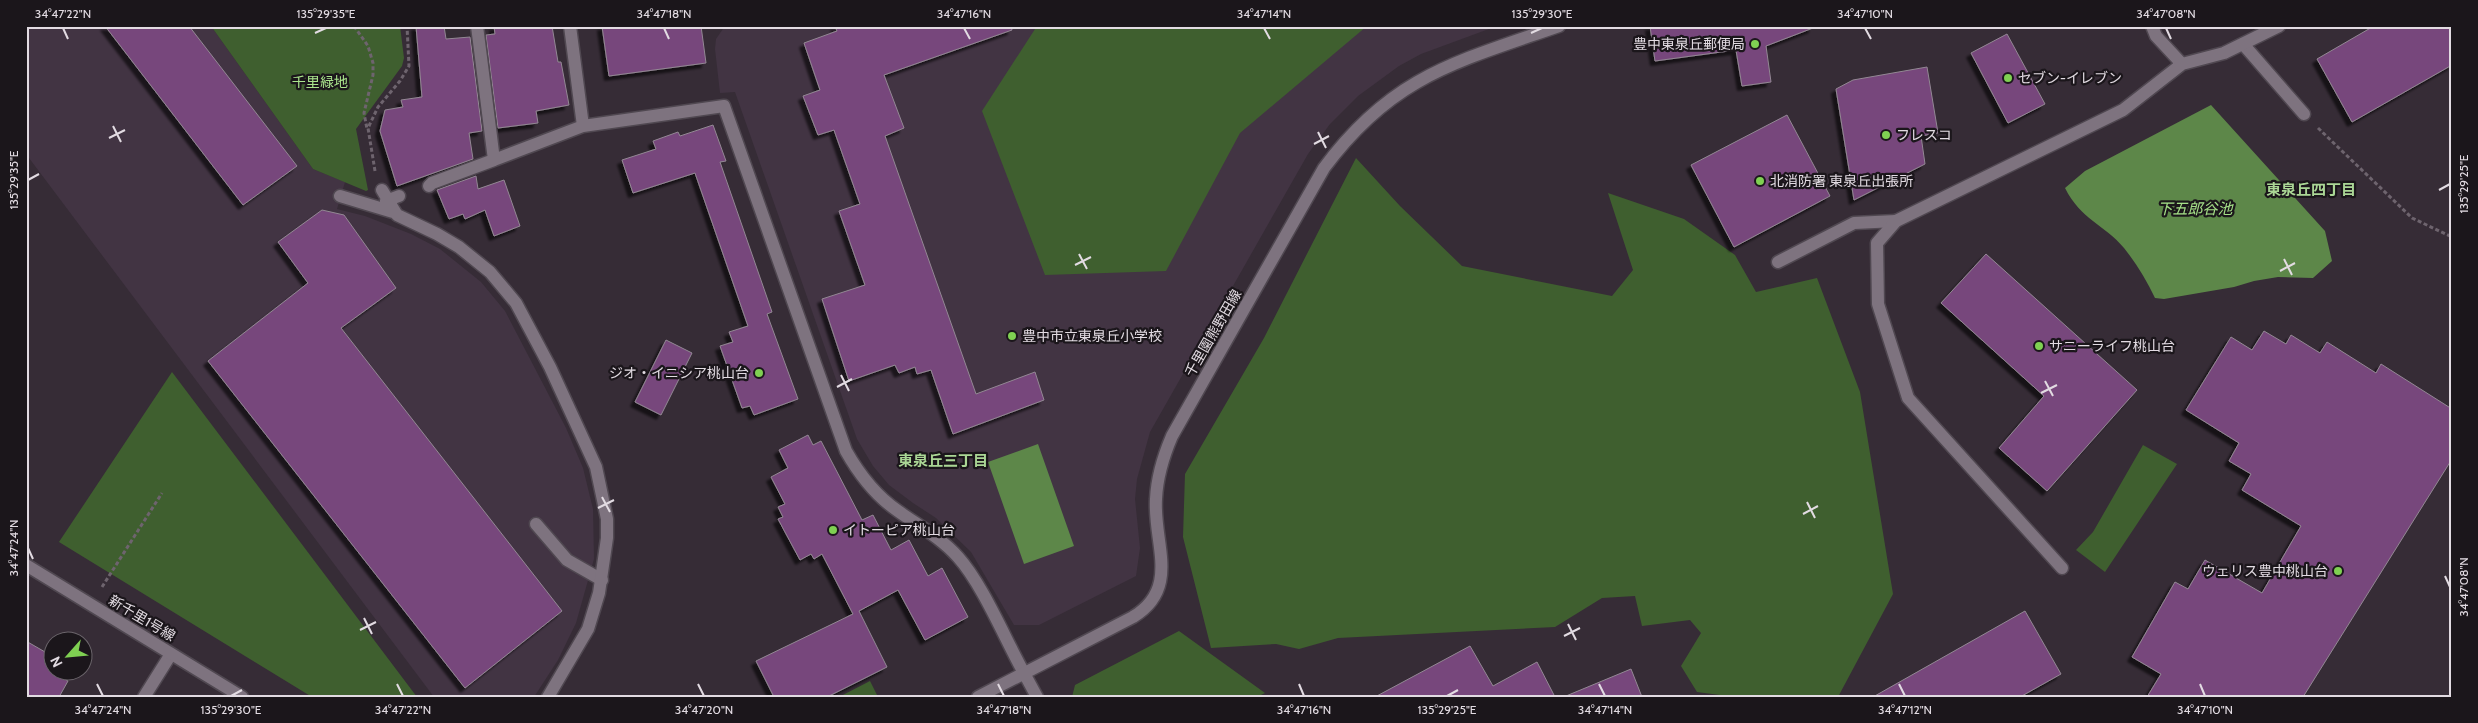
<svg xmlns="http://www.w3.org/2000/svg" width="2478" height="723" viewBox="0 0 2478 723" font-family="Cabin,'Noto Sans JP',sans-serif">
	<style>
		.built { fill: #423443 }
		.green { fill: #3f5f2f }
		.water { fill: #5d8749 }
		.building { fill: #77467b; stroke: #938894; filter: url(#shadow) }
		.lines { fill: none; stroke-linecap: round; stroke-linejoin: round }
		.lane-casing { stroke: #504851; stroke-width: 15 }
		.street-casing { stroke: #504851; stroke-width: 15 }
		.secondary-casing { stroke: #504851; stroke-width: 15 }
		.path { stroke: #6e646e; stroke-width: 3; stroke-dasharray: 4 2.5; stroke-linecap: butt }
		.lane { stroke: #7e737f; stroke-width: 12 }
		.street { stroke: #7e737f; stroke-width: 12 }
		.secondary { stroke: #7e737f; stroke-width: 12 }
		.ticks { fill: none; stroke: #e2dbe2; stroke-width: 2 }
		.poi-dot { fill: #7fd052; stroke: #1b161b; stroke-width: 2 }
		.labels { text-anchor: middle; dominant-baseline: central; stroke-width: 4.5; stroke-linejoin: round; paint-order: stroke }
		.poi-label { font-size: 14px; fill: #e2dbe2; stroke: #1b161b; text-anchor: start }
		.park-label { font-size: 14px; fill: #aae58d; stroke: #1b161b }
		.street-label { font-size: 14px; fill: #e2dbe2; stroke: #1b161b }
		.neighbourhood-label { font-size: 15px; font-weight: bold; fill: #aad695; stroke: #1b161b }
		.water-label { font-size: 15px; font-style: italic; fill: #a5e088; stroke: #1b161b }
		.neatline { fill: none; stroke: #e2dbe2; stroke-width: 2 }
		.ticks-label { font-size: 12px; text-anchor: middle; fill: #e2dbe2 }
	</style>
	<defs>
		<filter id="shadow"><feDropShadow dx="-4.5" dy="4.5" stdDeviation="1" flood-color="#0009"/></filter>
	</defs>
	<rect width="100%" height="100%" fill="#362c36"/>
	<path class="built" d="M 26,26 L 211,26 L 313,169 L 345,182 L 337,209 L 365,216 L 411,234 L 440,249 L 481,282 L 505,311 L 566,428 L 583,468 L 593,509 L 594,559 L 576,623 L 558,660 L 534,697 L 434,697 L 26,154 Z
		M 725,26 L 1497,26 L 1421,54 L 1399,66 L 1358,96 L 1330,124 L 1308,154 L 1150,432 L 1137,479 L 1135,499 L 1140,548 L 1136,576 L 1039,625 L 1014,625 L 971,552 L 936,518 L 913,503 L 889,485 L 873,466 L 857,439 L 735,92 L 720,93 L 715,49 L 716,39 Z"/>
	<path class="green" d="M 211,26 L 400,26 L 404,58 L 402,66 L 356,129 L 368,190 L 366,191 L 313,169 Z
		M 1037,26 L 1367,26 L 1240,133 L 1166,271 L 1045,275 L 982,111 Z
		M 1356,158 L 1400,206 L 1462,266 L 1612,296 L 1633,270 L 1608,193 L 1684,219 L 1735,255 L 1756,292 L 1817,278 L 1860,392 L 1893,594 L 1838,697 L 1735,697 L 1697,692 L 1681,666 L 1701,633 L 1690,620 L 1642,626 L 1635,596 L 1602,598 L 1555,627 L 1338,638 L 1299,649 L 1276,644 L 1211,648 L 1183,537 L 1185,474 L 1264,338 Z
		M 172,372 L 417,697 L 312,697 L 59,542 Z
		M 2143,445 L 2177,464 L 2105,572 L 2076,550 L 2093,532 Z
		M 1179,631 L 1265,693 L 1257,697 L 1072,697 L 1075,685 Z
		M 870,681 L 878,697 L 839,697 Z"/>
	<path class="water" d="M 2211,105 L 2325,231 L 2332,261 L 2313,278 L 2278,277 L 2254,281 L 2234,287 L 2164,299 L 2155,298 C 2147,281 2136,263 2124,248 C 2104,224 2081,220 2065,188 L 2085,171 Z
		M 1038,444 L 1074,546 L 1024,564 L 988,462 Z"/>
	<path class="building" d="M 105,26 L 189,26 L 297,166 L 243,205 Z
		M 416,26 L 444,26 L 446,39 L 470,37 L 482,131 L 469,133 L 473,159 L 397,186 L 380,131 L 385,110 L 403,107 L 401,100 L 422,97 Z
		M 494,26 L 552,26 L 558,62 L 561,62 L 569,105 L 536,111 L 538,123 L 498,128 L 486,35 L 495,34 Z
		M 602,26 L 701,26 L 706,63 L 609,76 Z
		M 835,26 L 1011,26 L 1012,30 L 884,75 L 904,128 L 885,136 L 976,394 L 1035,372 L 1044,400 L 953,434 L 931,370 L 917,374 L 915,367 L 899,373 L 895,365 L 849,381 L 822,299 L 865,285 L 839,211 L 860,204 L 834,130 L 818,135 L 803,96 L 820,90 L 804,43 L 837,31 Z
		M 1650,26 L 1813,26 L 1813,28 L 1766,46 L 1771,82 L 1742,86 L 1736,50 L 1655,61 Z
		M 2374,26 L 2452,26 L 2452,65 L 2352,122 L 2317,59 Z
		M 2007,34 L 2045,104 L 2008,123 L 1971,53 Z
		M 1927,67 L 1938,133 L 1921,136 L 1925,164 L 1854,200 L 1836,89 L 1853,80 Z
		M 1787,115 L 1830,196 L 1734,247 L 1691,165 Z
		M 713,125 L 726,161 L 720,162 L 772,312 L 767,314 L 798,399 L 754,415 L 750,406 L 742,408 L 720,346 L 733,342 L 729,332 L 748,326 L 695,173 L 633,193 L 622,160 L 656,149 L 653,141 L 678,132 L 680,136 Z
		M 476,176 L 478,189 L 504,180 L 520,226 L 494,236 L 485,210 L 465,219 L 463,214 L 449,219 L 437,190 Z
		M 322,210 L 344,215 L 396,288 L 341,328 L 562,611 L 465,688 L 208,361 L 308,283 L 278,242 Z
		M 1986,254 L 2137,390 L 2047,491 L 1999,448 L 2044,396 L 1941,303 Z
		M 2264,331 L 2286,344 L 2291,335 L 2320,353 L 2327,342 L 2376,373 L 2381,364 L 2452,409 L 2452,459 L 2303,697 L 2147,697 L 2161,674 L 2132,657 L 2175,582 L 2188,589 L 2205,560 L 2262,593 L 2301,526 L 2242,490 L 2251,474 L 2229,461 L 2239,443 L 2186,410 L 2231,337 L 2252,350 Z
		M 666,340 L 692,353 L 661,415 L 635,402 Z
		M 808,435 L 813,445 L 821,441 L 862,520 L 873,515 L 891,550 L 909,540 L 928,576 L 942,568 L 968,617 L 925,640 L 898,590 L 859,611 L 887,667 L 827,697 L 774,697 L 756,661 L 853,614 L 822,554 L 814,559 L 811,554 L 800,560 L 778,519 L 783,517 L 778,507 L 785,504 L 771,477 L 788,468 L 779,450 Z
		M 2025,611 L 2061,674 L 2020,697 L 1873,697 Z
		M 26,641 L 52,656 L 52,672 L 68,681 L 59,697 L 26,697 Z
		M 1470,646 L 1493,686 L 1537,662 L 1555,697 L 1375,697 Z
		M 1631,669 L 1642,697 L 1566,697 L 1566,696 Z"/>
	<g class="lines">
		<g class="lane-casing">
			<path id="lane" d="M 536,524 L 567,560 L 602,580"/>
		</g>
		<g class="street-casing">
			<path id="street" d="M 477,26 L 494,160 L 583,126 L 724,106 L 846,451 C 859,474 876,496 898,511 C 919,526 941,538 958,557 C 983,585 1005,639 1024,673
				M 570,26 L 583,126
				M 2243,44 L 2304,114
				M 429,186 L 432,183 L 494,160
				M 382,190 L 397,215 L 437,234 L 459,247 L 490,272 L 516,303 L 550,367 L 596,467 L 607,519 L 607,538 L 599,593 L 588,629 L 548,697
				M 340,196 L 393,212
				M 386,201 L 399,196
				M 1778,262 L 1854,223 L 1896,221
				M 144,697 L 171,654"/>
		</g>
		<g class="secondary-casing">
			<path id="secondary" d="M 2152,26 L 2156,36 L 2182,64 L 2224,53 L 2279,26
				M 26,565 L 242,697
				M 2062,568 L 1908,398 L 1878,304 L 1877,243 L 1896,221 L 2123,110 L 2182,64
				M 1024,673 L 1037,697
				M 978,697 L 1133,617 C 1181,588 1153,543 1156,499 C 1157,476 1163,457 1172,436 L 1324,168 C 1392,76 1456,62 1559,26"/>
		</g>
		<path class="path" d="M 354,26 L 368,46 L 373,63 L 373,75 L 364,113 L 367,129
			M 2318,128 L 2412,218 L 2452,237
			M 375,171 L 368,128 L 378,107 L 400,81 L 409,66 L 407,26
			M 102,587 L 162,493"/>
		<use href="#lane" class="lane"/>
		<use href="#street" class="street"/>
		<use href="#secondary" class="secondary"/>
	</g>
	<path class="ticks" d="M 63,28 L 68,39M 664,28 L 669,39M 964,28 L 970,39M 1264,28 L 1270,39M 1865,28 L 1871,39M 2166,28 L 2171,39M 315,33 L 326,28M 1531,33 L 1542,28M 113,126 L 121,142M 1318,132 L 1326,148M 109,138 L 125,130M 1314,144 L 1329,136M 28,180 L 39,174M 2439,190 L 2450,184M 1079,254 L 1087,269M 2284,259 L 2292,275M 1075,265 L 1091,257M 2280,271 L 2295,263M 841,375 L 849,391M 2045,381 L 2053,396M 837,387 L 852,379M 2041,393 L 2057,385M 602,497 L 610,512M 1807,502 L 1815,518M 598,508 L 614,500M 1803,514 L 1818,506M 28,548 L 33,559M 2445,576 L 2450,587M 364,618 L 372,634M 1568,624 L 1576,640M 360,630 L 376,622M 1564,636 L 1580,628M 97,684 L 103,696M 397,684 L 403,696M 698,684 L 704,696M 998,684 L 1004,696M 1299,684 L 1304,696M 1599,684 L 1605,696M 1899,684 L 1905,696M 2200,684 L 2205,696M 231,696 L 242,690M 1447,696 L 1458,690"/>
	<g class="poi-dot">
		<circle cx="1755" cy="44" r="5"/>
		<circle cx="2008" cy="78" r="5"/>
		<circle cx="1886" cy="135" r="5"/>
		<circle cx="1760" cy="181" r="5"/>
		<circle cx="1012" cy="336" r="5"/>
		<circle cx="2039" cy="346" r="5"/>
		<circle cx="759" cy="373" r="5"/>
		<circle cx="833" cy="530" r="5"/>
		<circle cx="2338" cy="571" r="5"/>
	</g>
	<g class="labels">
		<g class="poi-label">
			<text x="1745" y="44" text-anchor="end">豊中東泉丘郵便局</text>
			<text x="2018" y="78">セブン-イレブン</text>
			<text x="1896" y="135">フレスコ</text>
			<text x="1770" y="181">北消防署 東泉丘出張所</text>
			<text x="1022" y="336">豊中市立東泉丘小学校</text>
			<text x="2049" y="346">サニーライフ桃山台</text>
			<text x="749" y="373" text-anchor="end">ジオ・イニシア桃山台</text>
			<text x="843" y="530">イトーピア桃山台</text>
			<text x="2328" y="571" text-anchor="end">ウェリス豊中桃山台</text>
		</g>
		<g class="park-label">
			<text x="320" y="82">千里緑地</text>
		</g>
		<g class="street-label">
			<text transform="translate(1213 333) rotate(-60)">千里園熊野田線</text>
			<text transform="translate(142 618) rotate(31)">新千里1号線</text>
		</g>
		<g class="neighbourhood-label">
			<text x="2311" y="190">東泉丘四丁目</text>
			<text x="943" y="461">東泉丘三丁目</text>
		</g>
		<g class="water-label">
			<text x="2195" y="209">下五郎谷池</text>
		</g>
	</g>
	<rect width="2478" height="723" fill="none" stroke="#1b161b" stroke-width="55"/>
	<g transform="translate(68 656) rotate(243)"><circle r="24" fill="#1b161b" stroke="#6b656b"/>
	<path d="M0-4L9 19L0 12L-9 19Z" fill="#7fd052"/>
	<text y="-8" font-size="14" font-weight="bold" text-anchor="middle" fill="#e2dbe2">N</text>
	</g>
	<rect x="28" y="28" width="2422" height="668" class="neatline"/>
	<g class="ticks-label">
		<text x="63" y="18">34°47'22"N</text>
		<text x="326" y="18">135°29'35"E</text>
		<text x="664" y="18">34°47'18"N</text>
		<text x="964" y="18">34°47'16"N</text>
		<text x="1264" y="18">34°47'14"N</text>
		<text x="1542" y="18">135°29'30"E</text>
		<text x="1865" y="18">34°47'10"N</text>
		<text x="2166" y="18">34°47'08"N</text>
		<text transform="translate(14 180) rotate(-90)" y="4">135°29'35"E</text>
		<text transform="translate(2464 184) rotate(-90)" y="4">135°29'25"E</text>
		<text transform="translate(14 548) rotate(-90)" y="4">34°47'24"N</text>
		<text transform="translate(2464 587) rotate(-90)" y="4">34°47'08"N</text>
		<text x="103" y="714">34°47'24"N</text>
		<text x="231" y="714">135°29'30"E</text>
		<text x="403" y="714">34°47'22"N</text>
		<text x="704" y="714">34°47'20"N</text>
		<text x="1004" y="714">34°47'18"N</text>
		<text x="1304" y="714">34°47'16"N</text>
		<text x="1447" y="714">135°29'25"E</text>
		<text x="1605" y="714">34°47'14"N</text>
		<text x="1905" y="714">34°47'12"N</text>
		<text x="2205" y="714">34°47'10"N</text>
	</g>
</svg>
